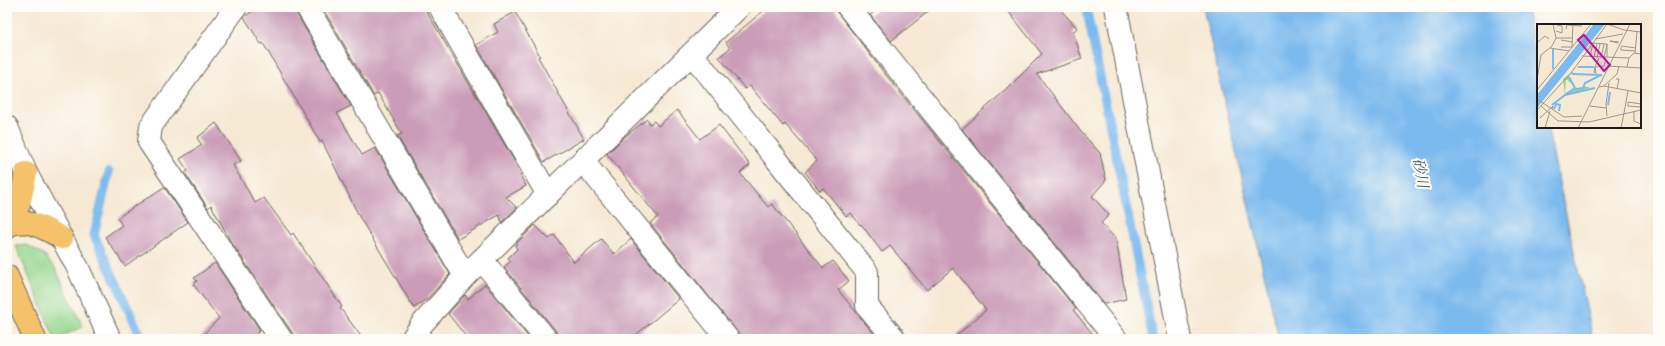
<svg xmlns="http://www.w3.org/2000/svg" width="1665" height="346" viewBox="0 0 1665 346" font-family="'Gentium Book Plus','Noto Serif JP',serif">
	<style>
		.green { fill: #95d68c; stroke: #587954 }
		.water { fill: #7abaee; stroke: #4b6b85 }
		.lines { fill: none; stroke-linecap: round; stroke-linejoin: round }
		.stream { stroke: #7abaee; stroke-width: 9 }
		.building { fill: #ca9cb7 }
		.minor-casing { stroke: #68645c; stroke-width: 24 }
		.major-casing { stroke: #68645c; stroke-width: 24 }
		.highway-casing { stroke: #68645c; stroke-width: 24 }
		.minor { stroke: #fff; stroke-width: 22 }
		.major { stroke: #f3c26a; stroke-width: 22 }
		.highway { stroke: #f3c26a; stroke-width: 22 }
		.labels { text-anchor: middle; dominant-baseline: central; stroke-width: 4; stroke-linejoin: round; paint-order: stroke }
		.water-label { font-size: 15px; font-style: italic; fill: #425b70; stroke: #fdfcf7 }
		.inset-river { fill: none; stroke: #7abaee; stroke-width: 2 }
		.inset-road { fill: none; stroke: #9f978a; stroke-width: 1 }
		.view { fill: #b5179e; fill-opacity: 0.15; stroke: #b5179e; stroke-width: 2 }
		.inset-edge { fill: none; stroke: #1c1c1c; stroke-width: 2 }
	</style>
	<rect width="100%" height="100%" fill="#fdfcf7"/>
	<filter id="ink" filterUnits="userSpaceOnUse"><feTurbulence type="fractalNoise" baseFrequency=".025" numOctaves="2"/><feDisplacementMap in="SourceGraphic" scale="8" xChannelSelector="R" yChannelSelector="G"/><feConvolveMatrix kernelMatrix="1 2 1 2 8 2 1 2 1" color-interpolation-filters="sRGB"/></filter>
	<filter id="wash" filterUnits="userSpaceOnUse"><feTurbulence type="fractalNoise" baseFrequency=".012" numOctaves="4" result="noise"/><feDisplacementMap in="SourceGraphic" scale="16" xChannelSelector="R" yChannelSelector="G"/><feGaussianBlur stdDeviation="0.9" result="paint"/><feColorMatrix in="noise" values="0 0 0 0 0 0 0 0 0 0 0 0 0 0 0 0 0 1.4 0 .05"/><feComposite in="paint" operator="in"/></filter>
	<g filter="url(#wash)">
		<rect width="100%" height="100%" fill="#f6e9d4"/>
		<path class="green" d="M 27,245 L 43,254 L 55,268 L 83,327 L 55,339 L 16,246 Z"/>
		<path class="water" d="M 1203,7 L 1526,7 L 1538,77 L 1538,127 L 1547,127 L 1593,339 L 1279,339 Z"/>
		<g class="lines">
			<path class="stream" d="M 1086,7 L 1153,339
				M 109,172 L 94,235 L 142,339"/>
		</g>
		<g id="blocks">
			<path class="building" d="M 259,7 L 295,7 L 296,13 L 351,106 L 337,113 L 362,155 L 375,148 L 450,274 L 427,299 L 414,308 L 360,218 L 322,141 L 320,142 L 263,43 L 261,44 L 244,17 Z
				M 322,7 L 424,7 L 522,174 L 520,175 L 526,186 L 506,197 L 517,208 L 502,222 L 499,215 L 458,239 L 397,136 L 402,134 L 378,93 L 374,96 Z
				M 768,7 L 833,7 L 885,74 L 1076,309 L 1073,310 L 1097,339 L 952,339 L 986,310 L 953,268 L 927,290 L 890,246 L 882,252 L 861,224 L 860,225 L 851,213 L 846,216 L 823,188 L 820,191 L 805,172 L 817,161 L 785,124 L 783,126 L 750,86 L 745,89 L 719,57 L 730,48 L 726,42 Z
				M 880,7 L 934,7 L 891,41 L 870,15 Z
				M 1005,7 L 1058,7 L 1077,28 L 1073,32 L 1082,59 L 1037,74 L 1081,132 L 1100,153 L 1106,180 L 1092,196 L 1109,215 L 1101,223 L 1116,239 L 1126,299 L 1104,304 L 962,129 L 1008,88 L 1042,54 Z
				M 515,12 L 540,56 L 538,57 L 584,139 L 544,162 L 476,45 L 498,32 L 494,24 Z
				M 677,110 L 700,139 L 719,125 L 750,165 L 740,173 L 768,207 L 772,204 L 823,268 L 833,261 L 849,281 L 838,290 L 878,339 L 743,339 L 650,223 L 658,217 L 607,154 L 623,138 L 647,119 L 650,124 L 654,121 L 658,126 Z
				M 216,123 L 241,161 L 233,165 L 255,203 L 264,198 L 291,235 L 293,233 L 342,307 L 340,308 L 363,339 L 297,339 L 291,331 L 230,240 L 211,205 L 208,208 L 185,173 L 188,171 L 180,159 L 202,145 L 197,138 Z
				M 164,187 L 188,222 L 125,266 L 105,237 L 122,225 L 117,218 Z
				M 535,225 L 549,239 L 554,235 L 574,262 L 601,239 L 614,254 L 631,239 L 679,299 L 631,339 L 558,339 L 556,331 L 504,267 L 511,261 L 508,258 L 517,249 L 515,245 Z
				M 215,263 L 260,330 L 251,339 L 199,339 L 219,318 L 193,284 L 197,281 L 194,278 Z
				M 485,284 L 530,339 L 468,339 L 448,314 L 465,295 L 468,299 Z"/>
		</g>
	</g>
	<g filter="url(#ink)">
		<use href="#blocks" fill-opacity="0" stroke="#68645c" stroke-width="1"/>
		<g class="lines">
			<g class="minor-casing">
				<path id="minor" d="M 236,7 L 151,126 L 149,142 L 281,339
					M 307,7 L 465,276
					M 440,7 L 548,195
					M 848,7 L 1116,339
					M 1116,7 L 1180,339
					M 692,54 L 867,272 L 867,306 L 895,339
					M 7,127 L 26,173 L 78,268 L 110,339
					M 583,161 L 728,339
					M 482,260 L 546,339
					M 412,339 L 422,324 L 465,276 L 739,7"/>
			</g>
			<g class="major-casing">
				<path id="major" d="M 7,226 C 26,216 45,229 62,238
					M 7,227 L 19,205 L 26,173"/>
			</g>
			<g class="highway-casing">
				<path id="highway" d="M 7,276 L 35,339"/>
			</g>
			<use href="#minor" class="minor"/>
			<use href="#major" class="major"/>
			<use href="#highway" class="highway"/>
		</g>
	</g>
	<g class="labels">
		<g class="water-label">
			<text transform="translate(1421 173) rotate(79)">砂川</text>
		</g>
	</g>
	<g transform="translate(1537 24)">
		<rect width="104" height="104" fill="#f6e9d4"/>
		<path d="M 35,48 L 38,49 L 32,51 L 32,54 L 36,61 L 29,55 L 28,69 L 38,64 L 46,65 L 47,62 L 54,64 L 28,71 L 26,55 Z" fill="#95d68c"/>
		<path d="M 57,0 L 68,0 L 0,84 L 0,71 Z" fill="#7abaee"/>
		<path class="inset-river" d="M 41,43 L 57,43M 16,45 L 16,25M 35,50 L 65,51M 39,65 L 46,64 L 48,59 L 64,51M 28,71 L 38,64 L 32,53M 15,81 L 28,71 L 58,64M 71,81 L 73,68M 17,85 L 19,80 L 23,81 L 22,87"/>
		<path class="inset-road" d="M 70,0 L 87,6 L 104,8M 29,5 L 30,1 L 45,2M 19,7 L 25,9 L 25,2 L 20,1M 19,14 L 36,14M 58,15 L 86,10M 24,16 L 36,18M 1,18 L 8,12 L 12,15M 55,19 L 70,20 L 70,33M 81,19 L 73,17 L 82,18M 84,22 L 99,24M 24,23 L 35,23 L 36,0M 84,23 L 84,26 L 98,27M 13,24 L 32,27M 98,29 L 100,8M 45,32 L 92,34 L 90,43M 53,33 L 56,19M 57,33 L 60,20M 60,34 L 63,20M 64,34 L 67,20M 67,34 L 70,20M 92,34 L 97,29 L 104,30M 70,42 L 104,44M 58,43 L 59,49 L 57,48 L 58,43 L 62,34M 58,43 L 67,42 L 69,34M 79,55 L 82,55 L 80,65M 0,56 L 4,31 L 15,22 L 19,14 L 16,0M 67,62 L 80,50 L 82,42M 62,63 L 67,62 L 104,69M 0,66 L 54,0M 0,75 L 27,93 L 45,92M 4,82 L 21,97 L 26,97 L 52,98 L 104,86M 53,82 L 69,84M 103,83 L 91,82 L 91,78 L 104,80M 0,86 L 34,49 L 70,0M 97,87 L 97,97 L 104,100M 87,89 L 91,67M 70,92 L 69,80 L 72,59M 3,94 L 16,82 L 15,85M 8,104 L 13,87M 41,104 L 93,0M 84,104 L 87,89"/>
		<path class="view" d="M 47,11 L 73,41 L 67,47 L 41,16 Z"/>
		<rect width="104" height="104" class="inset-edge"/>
	</g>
	<rect width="1665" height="346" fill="none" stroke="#fdfcf7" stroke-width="24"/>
</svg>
